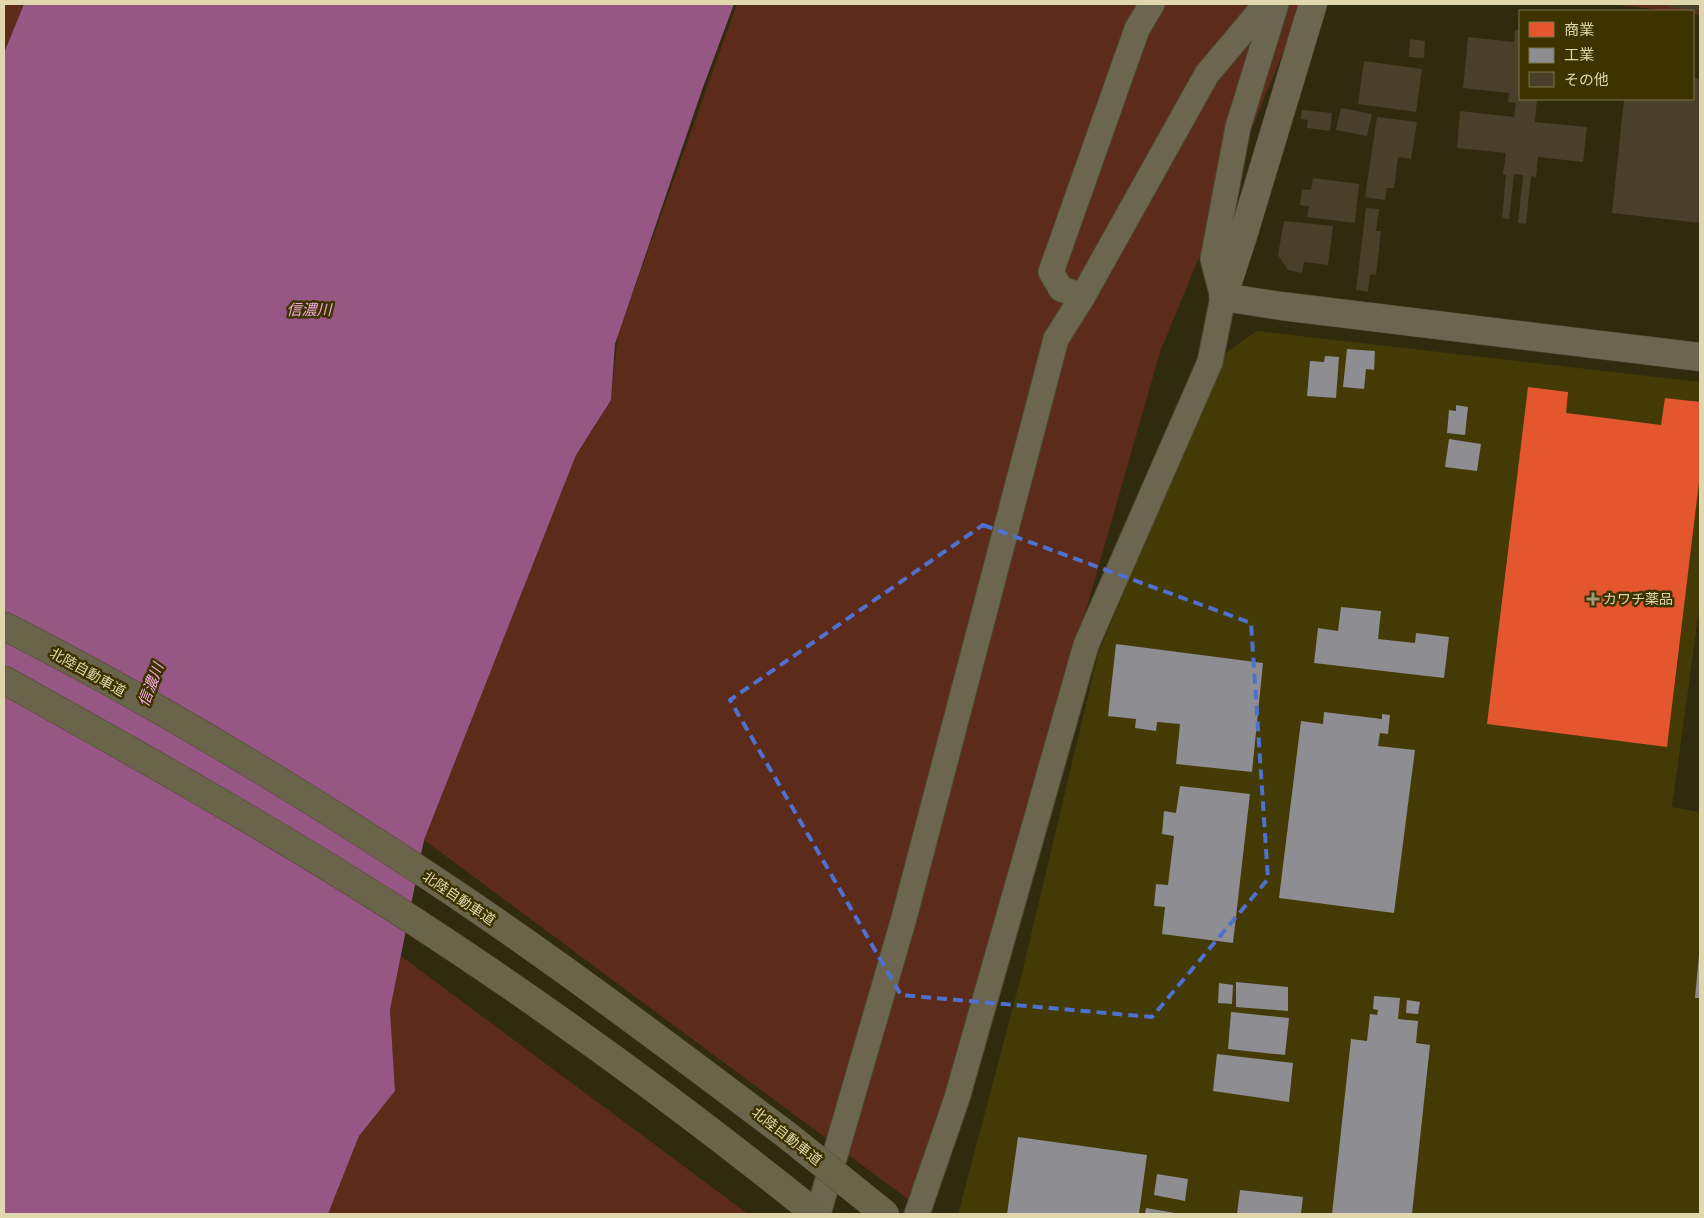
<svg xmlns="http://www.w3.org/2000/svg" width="1704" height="1218" viewBox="0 0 1704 1218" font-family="Roboto,'Noto Sans JP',sans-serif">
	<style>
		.built { fill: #443a05 }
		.green { fill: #5d2b19 }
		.water { fill: #975784 }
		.shops { fill: #e4572e }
		.industry { fill: #8d8d92 }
		.building { fill: #48402b }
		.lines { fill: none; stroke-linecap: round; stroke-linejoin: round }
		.minor-casing { stroke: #4d482e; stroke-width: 27 }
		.tertiary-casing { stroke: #4d482e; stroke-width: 29 }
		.motorway-casing { stroke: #4d482e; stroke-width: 29 }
		.minor { stroke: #6c6651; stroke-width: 25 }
		.tertiary { stroke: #6c6651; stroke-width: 28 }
		.motorway { stroke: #6a644b; stroke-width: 28 }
		.motorway-bridge-casing { stroke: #4d482e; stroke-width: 29; stroke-linecap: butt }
		.motorway-bridge { stroke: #6a644b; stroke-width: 28 }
		.marked { fill: none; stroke: #4e70ce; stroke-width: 4; stroke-dasharray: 10 6; stroke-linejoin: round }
		.poi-dot { fill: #a29a76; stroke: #3d3301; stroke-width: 2 }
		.labels { text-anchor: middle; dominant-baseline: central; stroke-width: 5; stroke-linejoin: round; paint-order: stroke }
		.poi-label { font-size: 14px; fill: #e0d7ae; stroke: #3d3301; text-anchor: start }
		.street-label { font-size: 14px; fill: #e0d7ae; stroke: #3d3301 }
		.water-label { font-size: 15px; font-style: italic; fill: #f9ace5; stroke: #3d3301 }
	</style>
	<rect width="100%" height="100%" fill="#302a0f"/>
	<path class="built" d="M 1257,331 L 1700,382 L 1700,603 L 1672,807 L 1700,812 L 1700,1214 L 958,1214 L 1021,977 L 1098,654 L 1224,354 Z"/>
	<path class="green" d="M 4,4 L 24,4 L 4,53 Z
		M 737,4 L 1303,4 L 1160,352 L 1014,862 L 920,1208 L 424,840 L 576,455 L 611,400 L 618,334 Z
		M 1610,4 L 1700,4 L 1700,15 L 1693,14 L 1693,11 L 1671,11 Z
		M 401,956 L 748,1214 L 328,1214 L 359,1136 L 395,1091 L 390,1010 Z"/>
	<path class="water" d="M 24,4 L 734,4 L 702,90 L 615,344 L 611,400 L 576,455 L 424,840 L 390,1010 L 395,1091 L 359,1136 L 328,1214 L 4,1214 L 4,53 Z"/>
	<path class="shops" d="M 1528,387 L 1568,392 L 1566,413 L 1661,425 L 1665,398 L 1700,402 L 1700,474 L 1667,747 L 1487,724 Z"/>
	<path class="industry" d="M 1347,349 L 1375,351 L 1374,370 L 1366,369 L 1364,389 L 1343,387 Z
		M 1325,356 L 1339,357 L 1336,398 L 1307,396 L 1310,361 L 1324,362 Z
		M 1456,405 L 1468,407 L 1465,435 L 1447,433 L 1449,410 L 1456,411 Z
		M 1449,439 L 1481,444 L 1477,471 L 1445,467 Z
		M 1341,607 L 1381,611 L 1378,639 L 1415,643 L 1416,633 L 1449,637 L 1444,678 L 1314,663 L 1318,628 L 1338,631 Z
		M 1116,644 L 1263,663 L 1252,772 L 1176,764 L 1180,724 L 1157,722 L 1156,731 L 1135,728 L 1136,719 L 1108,716 Z
		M 1324,712 L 1382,719 L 1382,714 L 1390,715 L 1388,734 L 1380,733 L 1378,746 L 1415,750 L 1394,913 L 1279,898 L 1301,721 L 1323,724 Z
		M 1180,786 L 1250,794 L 1233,943 L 1162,934 L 1165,907 L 1154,906 L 1156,884 L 1168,885 L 1174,836 L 1162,834 L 1164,811 L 1176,813 Z
		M 1699,955 L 1700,956 L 1700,998 L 1695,998 Z
		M 1236,982 L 1288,987 L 1288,1011 L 1236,1007 Z
		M 1219,983 L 1233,985 L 1232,1004 L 1218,1003 Z
		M 1374,996 L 1400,998 L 1398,1019 L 1418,1021 L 1416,1043 L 1430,1045 L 1412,1214 L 1332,1214 L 1351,1039 L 1367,1041 L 1370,1014 L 1377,1015 L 1378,1010 L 1373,1009 Z
		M 1407,1000 L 1420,1002 L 1418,1014 L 1406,1013 Z
		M 1231,1012 L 1289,1018 L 1285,1055 L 1228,1049 Z
		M 1217,1054 L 1293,1063 L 1289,1102 L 1213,1091 Z
		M 1018,1137 L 1147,1155 L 1139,1214 L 1007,1214 Z
		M 1157,1174 L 1188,1179 L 1185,1201 L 1154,1195 Z
		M 1240,1190 L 1303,1197 L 1301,1214 L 1237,1214 Z
		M 1146,1208 L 1175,1213 L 1175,1214 L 1145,1214 Z"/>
	<path class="building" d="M 1668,4 L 1700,4 L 1700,11 L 1668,7 Z
		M 1515,30 L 1520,30 L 1520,99 L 1537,99 L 1535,122 L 1587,127 L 1583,162 L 1538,157 L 1536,177 L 1531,176 L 1526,224 L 1518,223 L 1523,175 L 1514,174 L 1509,219 L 1502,218 L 1506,175 L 1503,174 L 1506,153 L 1457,148 L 1460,111 L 1514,117 L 1516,103 L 1508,102 L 1509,93 L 1463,88 L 1468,37 L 1514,42 Z
		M 1410,39 L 1425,41 L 1424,58 L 1409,57 Z
		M 1364,61 L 1422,69 L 1416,112 L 1358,104 Z
		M 1693,78 L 1700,79 L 1700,223 L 1612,213 L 1624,99 L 1693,99 Z
		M 1341,108 L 1372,114 L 1367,136 L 1336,130 Z
		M 1302,110 L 1332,113 L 1330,131 L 1307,128 L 1308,120 L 1301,119 Z
		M 1377,117 L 1417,122 L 1411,159 L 1398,157 L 1394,188 L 1387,188 L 1385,200 L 1365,197 Z
		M 1313,178 L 1359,184 L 1355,223 L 1307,217 L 1309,206 L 1300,205 L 1302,189 L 1311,190 Z
		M 1366,208 L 1379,209 L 1376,231 L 1381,231 L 1376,275 L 1370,274 L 1368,292 L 1356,290 Z
		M 1284,221 L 1333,226 L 1328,265 L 1304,262 L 1302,273 L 1288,270 L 1278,255 Z"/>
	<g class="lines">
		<g class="minor-casing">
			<path id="minor" d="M 1152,4 L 1137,29 L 1051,272 L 1061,289 L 1083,296 L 1207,74 L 1266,4
				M 818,1214 L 904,918 L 1056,339 L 1083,296
				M 917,1214 L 957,1098 L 1086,645 L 1210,362 L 1223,297 L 1213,259 L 1238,127 L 1276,4"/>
		</g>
		<g class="tertiary-casing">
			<path id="tertiary" d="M 1313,4 L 1243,236 L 1223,297 L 1281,306 L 1700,357"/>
		</g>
		<g class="motorway-casing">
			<path id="motorway" d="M 4,626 C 152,701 295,788 433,879 C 555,960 671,1048 788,1136
				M 4,680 C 144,758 283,836 417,923 C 555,1013 688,1111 816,1214"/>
		</g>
		<use href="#minor" class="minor"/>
		<use href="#tertiary" class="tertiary"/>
		<use href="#motorway" class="motorway"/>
		<g class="motorway-bridge-casing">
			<path id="motorway-bridge" d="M 788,1136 L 885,1214"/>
		</g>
		<use href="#motorway-bridge" class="motorway-bridge"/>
	</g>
	<path class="marked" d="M 983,525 L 1251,623 L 1268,879 L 1152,1017 L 901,995 L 730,700 Z"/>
	<path class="poi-dot" d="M1590.5 591.5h5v5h5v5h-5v5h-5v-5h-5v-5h5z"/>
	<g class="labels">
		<g class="poi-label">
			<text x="1603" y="599">カワチ薬品</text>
		</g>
		<g class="street-label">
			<text transform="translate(88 672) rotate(29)">北陸自動車道</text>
			<text transform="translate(459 898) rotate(34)">北陸自動車道</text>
			<text transform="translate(787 1136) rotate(38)">北陸自動車道</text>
		</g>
		<g class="water-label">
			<text x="309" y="310">信濃川</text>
			<text transform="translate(151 685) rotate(-69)">信濃川</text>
		</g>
	</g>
	<rect width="1704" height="1218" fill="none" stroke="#e0d7ae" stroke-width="10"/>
	<rect x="1519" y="10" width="175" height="90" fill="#3d3301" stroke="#7e7546"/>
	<rect x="1529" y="22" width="25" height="15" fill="#e4572e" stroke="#7e7546"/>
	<text x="1564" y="35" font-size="15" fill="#e0d7ae">商業</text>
	<rect x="1529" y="48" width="25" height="15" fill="#8d8d92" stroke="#7e7546"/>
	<text x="1564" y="60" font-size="15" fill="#e0d7ae">工業</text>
	<rect x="1529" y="72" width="25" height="15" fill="#48402b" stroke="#7e7546"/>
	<text x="1564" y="85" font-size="15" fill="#e0d7ae">その他</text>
</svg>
